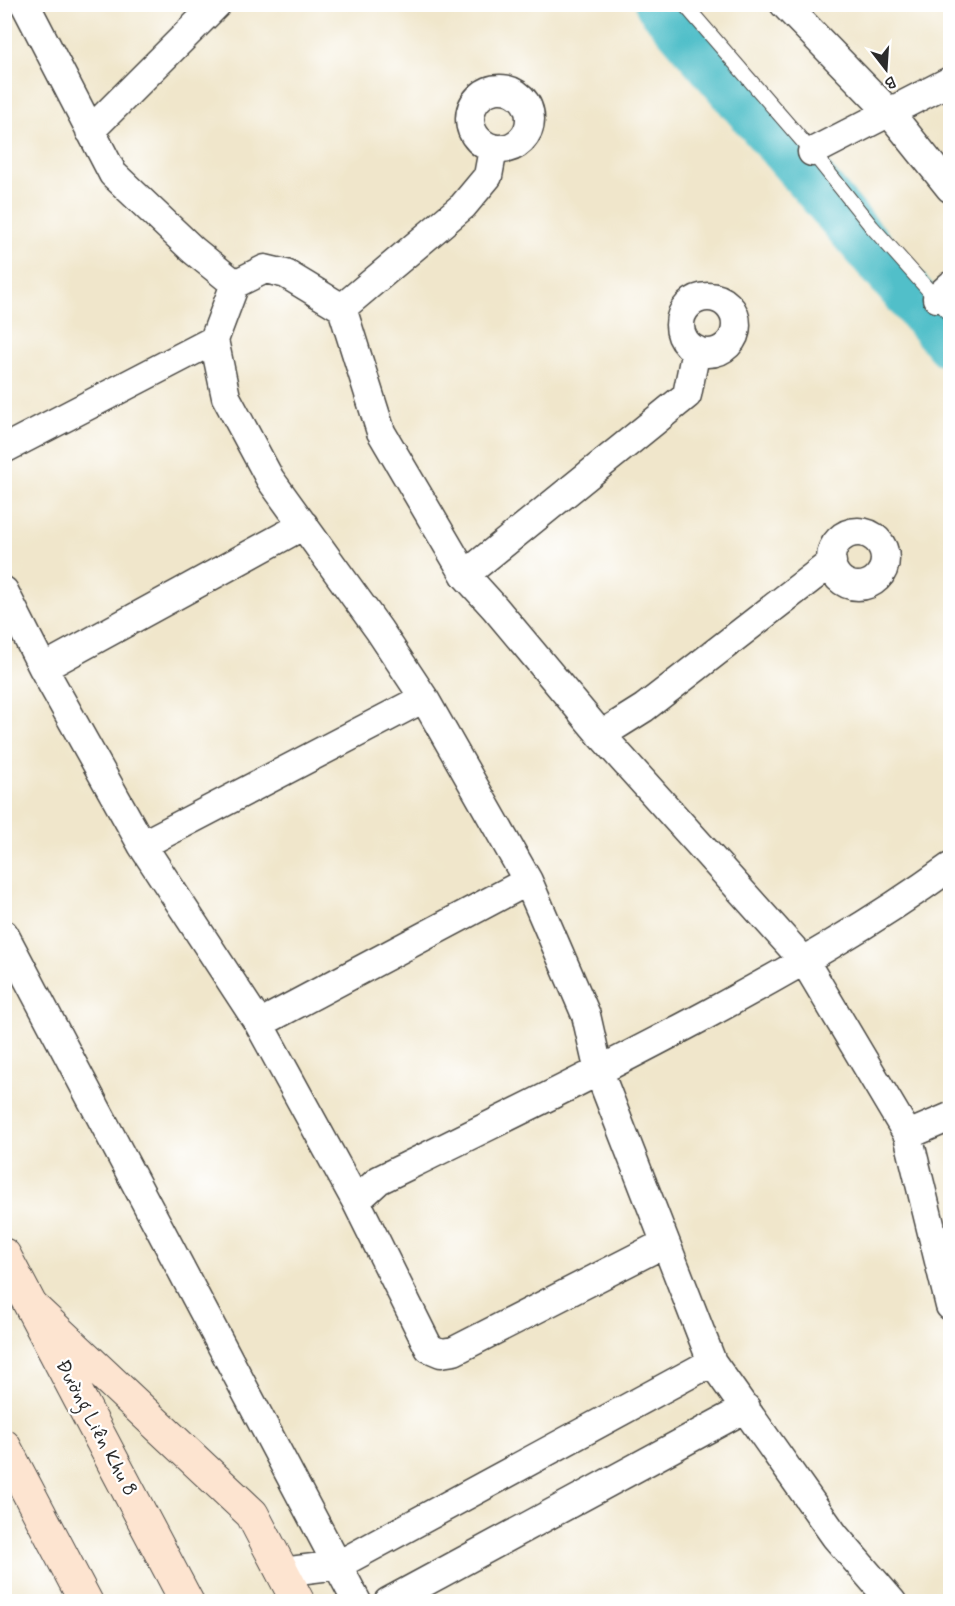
<svg xmlns="http://www.w3.org/2000/svg" width="955" height="1606" viewBox="0 0 955 1606" font-family="Mynerve,sans-serif">
	<style>
		.lines { fill: none; stroke-linecap: round; stroke-linejoin: round }
		.river { stroke: #51bfc9; stroke-width: 50 }
		.lane-casing { stroke: #494743; stroke-width: 16 }
		.street-casing { stroke: #494743; stroke-width: 31 }
		.secondary-casing { stroke: #494743; stroke-width: 35 }
		.lane { stroke: #fff; stroke-width: 14 }
		.street { stroke: #fff; stroke-width: 28 }
		.secondary { stroke: #fde4d0; stroke-width: 33 }
		.labels { text-anchor: middle; dominant-baseline: central; stroke-width: 4.5; stroke-linejoin: round; paint-order: stroke }
		.street-label { font-size: 20px; fill: #2b2b2b; stroke: #fff }
	</style>
	<rect width="100%" height="100%" fill="#fff"/>
	<filter id="ink" filterUnits="userSpaceOnUse"><feTurbulence type="fractalNoise" baseFrequency=".0167" numOctaves="2"/><feDisplacementMap in="SourceGraphic" scale="12" xChannelSelector="R" yChannelSelector="G"/><feConvolveMatrix kernelMatrix="1 2 1 2 8 2 1 2 1" color-interpolation-filters="sRGB"/></filter>
	<filter id="wash" filterUnits="userSpaceOnUse"><feTurbulence type="fractalNoise" baseFrequency=".008" numOctaves="4" result="noise"/><feDisplacementMap in="SourceGraphic" scale="24" xChannelSelector="R" yChannelSelector="G"/><feGaussianBlur stdDeviation="1.35" result="paint"/><feColorMatrix in="noise" values="0 0 0 0 0 0 0 0 0 0 0 0 0 0 0 0 0 1.4 0 .05"/><feComposite in="paint" operator="in"/></filter>
	<g filter="url(#wash)">
		<rect width="100%" height="100%" fill="#f0e6cb"/>
		<g class="lines">
			<path class="river" d="M 660,4 L 950,343"/>
		</g>
	</g>
	<g filter="url(#ink)">
		<g class="lines">
			<g class="lane-casing">
				<path id="lane" d="M 684,4 L 812,152 L 872,227 L 950,314"/>
			</g>
			<g class="street-casing">
				<path id="street" d="M 25,4 L 113,174 L 193,250 L 235,284
					M 784,4 L 889,112 L 950,188
					M470 119a30 30 0 1 1 60 0a30 30 0 1 1-60 0Z
					M 90,131 L 217,4
					M 812,152 L 950,81
					M680 325a28 28 0 1 1 56 0a28 28 0 1 1-56 0Z
					M 937,298 L 950,286
					M 342,308 L 463,206 L 488,176 L 493,149
					M 4,449 L 214,340
					M831 559a27 27 0 1 1 54 0a27 27 0 1 1-54 0Z
					M 465,575 L 687,395 L 696,350
					M 4,591 L 43,668 L 142,845 L 259,1024 L 356,1201 L 429,1348 L 441,1353 L 454,1351 L 665,1243
					M 43,668 L 304,525
					M 601,735 L 644,708 L 832,562
					M 142,845 L 424,698
					M 4,934 L 357,1602
					M 259,1024 L 528,881
					M 908,1135 L 950,1117
					M 356,1201 L 379,1180 C 489,1126 598,1073 706,1015 C 791,969 873,923 950,867
					M 282,1572 L 338,1565 L 712,1362
					M 388,1602 L 746,1408
					M 892,1602 L 835,1536 L 712,1362 L 599,1072 L 586,1015 L 528,881 L 424,698 L 379,630 L 270,479 L 226,397 L 214,340 L 235,284 L 265,269 L 286,274 L 342,308 L 381,432 L 465,575 L 495,608 L 601,735 L 805,962 L 908,1135 L 950,1306"/>
			</g>
			<g class="secondary-casing">
				<path id="secondary" d="M 4,1255 L 187,1602
					M 32,1307 L 252,1514 L 298,1602
					M 4,1446 L 86,1602"/>
			</g>
			<use href="#lane" class="lane"/>
			<use href="#street" class="street"/>
			<use href="#secondary" class="secondary"/>
		</g>
	</g>
	<g class="labels">
		<g class="street-label">
			<text transform="translate(96 1428) rotate(62)">Đường Liên Khu 8</text>
		</g>
	</g>
	<rect width="955" height="1606" fill="none" stroke="#fff" stroke-width="24"/>
	<g transform="translate(886 69) rotate(163)" stroke="#ffffff" stroke-width="4.5" paint-order="stroke">
	<path d="M0-4.5L10 22L0 15L-10 22Z" fill="#2b2b2b"/>
	<text y="-9" font-size="16" font-weight="bold" text-anchor="middle" fill="#2b2b2b">B</text>
	</g>
</svg>
